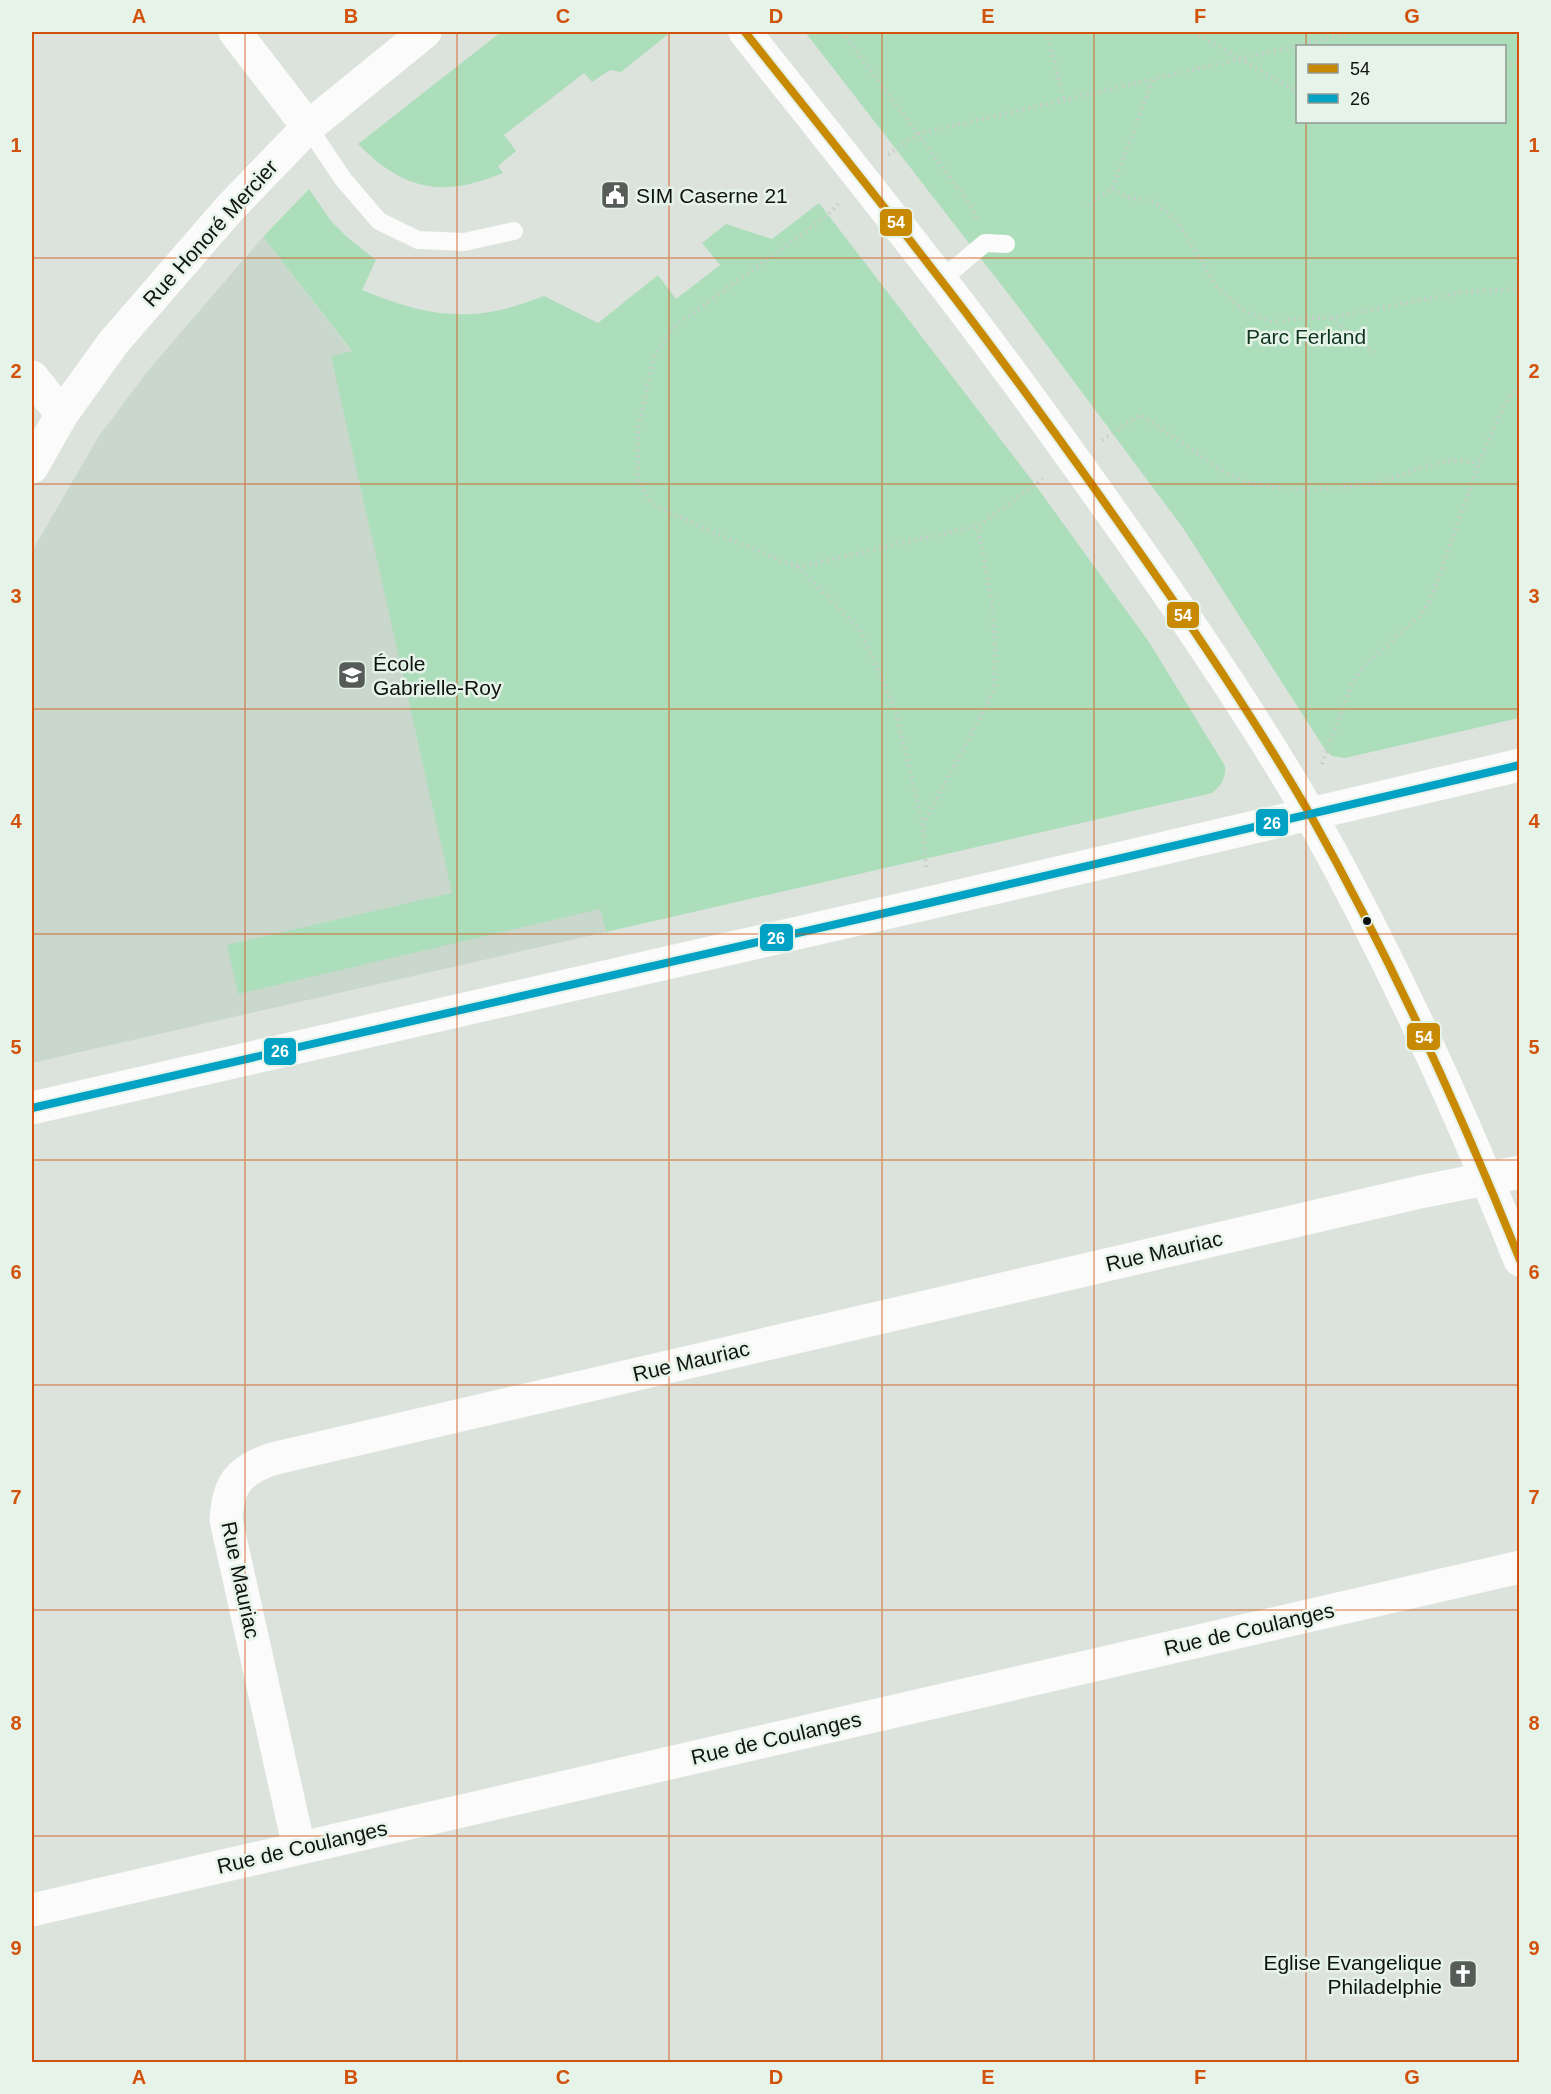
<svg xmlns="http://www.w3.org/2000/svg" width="1551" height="2094" viewBox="0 0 1551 2094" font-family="Arial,sans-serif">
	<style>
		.built { fill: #cad7cc }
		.green { fill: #addebb; fill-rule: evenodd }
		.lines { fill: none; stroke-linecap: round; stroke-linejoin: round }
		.path { stroke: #c8cac9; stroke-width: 4; stroke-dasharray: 1.5 4.5; stroke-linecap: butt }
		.service { stroke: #fafbfa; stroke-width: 18 }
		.minor { stroke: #fafbfa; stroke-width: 33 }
		.tertiary { stroke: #fafbfa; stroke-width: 33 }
		.bus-1-casing { stroke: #e6f3e9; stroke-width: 12 }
		.bus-2-casing { stroke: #e6f3e9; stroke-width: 12 }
		.bus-1 { stroke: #c88903; stroke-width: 8 }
		.bus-2 { stroke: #01a2c4; stroke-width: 8 }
		.grid { fill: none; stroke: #d2520c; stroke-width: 1.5; stroke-opacity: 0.55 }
		.bus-dot { fill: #0e130f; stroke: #e6f3e9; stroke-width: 2 }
		.labels { text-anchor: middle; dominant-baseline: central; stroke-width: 5; stroke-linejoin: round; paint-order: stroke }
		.poi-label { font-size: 21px; fill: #0e130f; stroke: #e6f3e9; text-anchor: start }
		.street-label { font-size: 21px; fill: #0e130f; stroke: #e6f3e9 }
		.park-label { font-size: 21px; fill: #0f351e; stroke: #e6f3e9 }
		.line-badge { stroke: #e6f3e9; stroke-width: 2 }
		.badge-label { font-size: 16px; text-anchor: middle; font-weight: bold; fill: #fff }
		.neatline { fill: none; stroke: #d2520c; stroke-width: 2 }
		.grid-label { font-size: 20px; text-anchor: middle; font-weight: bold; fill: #d2520c }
	</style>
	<rect width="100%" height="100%" fill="#dce3dd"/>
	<path class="built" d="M 263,237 L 352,352 L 600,909 L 606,932 L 32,1063 L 32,551 L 99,436 L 146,373 Z"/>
	<path class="green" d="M 501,32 L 671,32 L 621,72 L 610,70 L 592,82 L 584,73 L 504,135 L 516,151 L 498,166 L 503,173 C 443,198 404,191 358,144 Z
		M 805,32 L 1519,32 L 1519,718 L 1345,758 L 1332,756 L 1326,751 L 1183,528 L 1017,305 ZM 1298,46 L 1504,46 L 1504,122 L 1298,122 Z
		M 309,189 L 331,221 L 347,237 L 376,260 L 362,290 C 431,318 473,324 544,296 L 598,323 L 658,275 L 676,299 L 720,265 L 702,243 L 726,224 L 772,239 L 819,203 L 1031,479 L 1149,642 L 1225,766 C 1226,779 1221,785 1212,793 L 606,932 L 600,909 L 238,994 L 227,945 L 452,893 L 331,356 L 352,351 L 263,237 Z"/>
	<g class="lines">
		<path class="path" d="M 842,32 L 918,134 L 888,155
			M 1047,32 L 1064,99
			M 1193,32 L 1298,92
			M 1504,66 L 1520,62
			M 1112,189 L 1127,197 L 1154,202 L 1177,221 L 1216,286 L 1245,312 L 1274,322 L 1303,318 L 1330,318 L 1461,292 L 1520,289
			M 1088,205 L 1112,189 L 1153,79
			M 976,218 L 971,206 L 918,134 L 1355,32
			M 1331,319 L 1374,353
			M 1102,440 L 1140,415 C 1160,428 1181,442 1201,456 C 1211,462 1221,471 1232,476 C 1266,494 1344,491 1381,481 C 1419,472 1437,455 1479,463
			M 798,567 L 726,538 L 653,505 L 638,481 L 638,429 L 654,357 L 675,326 L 828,215 L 838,204
			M 1322,764 L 1352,684 L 1364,666 L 1419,616 L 1430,601 L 1479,463 L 1505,403 L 1520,386
			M 923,825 L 994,690 L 995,645 L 992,605 L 978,526
			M 926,867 L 923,826 L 894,706 L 860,630 L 798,567 L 978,526 L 1043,479"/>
		<path class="service" d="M 308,127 L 343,179 L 379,221 L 418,240 L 464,242 L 514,231
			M 941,280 L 985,243 L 1006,244"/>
		<path class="minor" d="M 235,32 L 308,127
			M 32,377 L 62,414
			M 32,467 L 62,414 L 113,343 L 229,209 L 308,127 L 425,32
			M 32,1108 L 929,903 L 1520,765
			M 299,1848 L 226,1520 C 228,1484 238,1471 272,1459 L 1420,1192 L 1520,1172
			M 32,1910 L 1520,1567"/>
		<path class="tertiary" d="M 745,32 C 810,114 876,196 940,279 C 1006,364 1069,452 1131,540 C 1194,629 1256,721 1311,816 C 1391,959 1459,1108 1520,1260"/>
		<g class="bus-1-casing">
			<path id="bus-1" d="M 745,32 C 810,114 876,196 940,279 C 1006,364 1069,452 1131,540 C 1194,629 1256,721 1311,816 C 1391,959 1459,1108 1520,1260"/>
		</g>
		<g class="bus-2-casing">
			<path id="bus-2" d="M 32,1108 L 929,903 L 1520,765"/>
		</g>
		<use href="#bus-1" class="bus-1"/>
		<use href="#bus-2" class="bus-2"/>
	</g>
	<path class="grid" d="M 245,32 L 245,2062M 457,32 L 457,2062M 669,32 L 669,2062M 882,32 L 882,2062M 1094,32 L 1094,2062M 1306,32 L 1306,46M 1306,122 L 1306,2062M 32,258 L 1520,258M 32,484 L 1520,484M 32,709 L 1520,709M 32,934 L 1520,934M 32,1160 L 1520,1160M 32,1385 L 1520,1385M 32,1610 L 1520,1610M 32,1836 L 1520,1836"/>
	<defs>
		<g id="civic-square" transform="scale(1.5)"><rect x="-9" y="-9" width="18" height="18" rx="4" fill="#565c57" stroke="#e6f3e9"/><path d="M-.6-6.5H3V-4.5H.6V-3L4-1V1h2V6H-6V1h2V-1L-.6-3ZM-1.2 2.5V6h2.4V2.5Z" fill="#fff"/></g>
		<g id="school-square" transform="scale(1.5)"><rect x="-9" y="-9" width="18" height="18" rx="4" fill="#565c57" stroke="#e6f3e9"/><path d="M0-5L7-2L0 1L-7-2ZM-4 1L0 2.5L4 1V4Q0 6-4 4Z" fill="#fff"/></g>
		<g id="church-square" transform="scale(1.5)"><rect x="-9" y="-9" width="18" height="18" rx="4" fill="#565c57" stroke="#e6f3e9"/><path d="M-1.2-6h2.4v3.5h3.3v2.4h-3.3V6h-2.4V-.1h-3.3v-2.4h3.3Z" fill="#fff"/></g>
	</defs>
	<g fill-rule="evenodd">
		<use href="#civic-square" x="615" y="195"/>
		<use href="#school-square" x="352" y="675"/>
		<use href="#church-square" x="1463" y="1974"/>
	</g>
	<circle class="bus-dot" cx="1367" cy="921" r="5"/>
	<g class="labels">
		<g class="poi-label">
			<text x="636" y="195">SIM Caserne 21</text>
			<text x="373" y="663">École<tspan x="373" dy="24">Gabrielle-Roy</tspan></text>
			<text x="1442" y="1962" text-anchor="end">Eglise Evangelique<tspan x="1442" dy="24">Philadelphie</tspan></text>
		</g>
		<g class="street-label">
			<text transform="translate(210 233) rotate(-48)">Rue Honoré Mercier</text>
			<text transform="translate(1164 1251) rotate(-13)">Rue Mauriac</text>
			<text transform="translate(691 1361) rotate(-13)">Rue Mauriac</text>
			<text transform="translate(241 1580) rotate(78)">Rue Mauriac</text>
			<text transform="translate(1249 1629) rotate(-13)">Rue de Coulanges</text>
			<text transform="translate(776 1738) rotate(-13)">Rue de Coulanges</text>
			<text transform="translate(302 1847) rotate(-13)">Rue de Coulanges</text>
		</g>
		<g class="park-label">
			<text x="1306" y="336">Parc Ferland</text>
		</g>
	</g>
	<g class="line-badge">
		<rect x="879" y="208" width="34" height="29" rx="6" fill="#c88903"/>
		<rect x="1166" y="601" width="34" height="28" rx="6" fill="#c88903"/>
		<rect x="1255" y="808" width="34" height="29" rx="6" fill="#01a2c4"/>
		<rect x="759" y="923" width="35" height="29" rx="6" fill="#01a2c4"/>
		<rect x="1406" y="1022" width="35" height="29" rx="6" fill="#c88903"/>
		<rect x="263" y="1037" width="34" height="29" rx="6" fill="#01a2c4"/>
	</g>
	<g class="badge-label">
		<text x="896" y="228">54</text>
		<text x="1183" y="621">54</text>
		<text x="1272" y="829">26</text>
		<text x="776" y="944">26</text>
		<text x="1424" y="1043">54</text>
		<text x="280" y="1057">26</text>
	</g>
	<rect width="1551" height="2094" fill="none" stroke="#e6f3e9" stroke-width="66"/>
	<rect x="1296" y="45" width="210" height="78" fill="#e6f3e9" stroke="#909992" stroke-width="1.5"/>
	<rect x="1308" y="64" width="30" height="9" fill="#c88903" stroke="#909992" stroke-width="1.5"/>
	<text x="1350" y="75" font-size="18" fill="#0e130f">54</text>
	<rect x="1308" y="94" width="30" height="9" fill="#01a2c4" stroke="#909992" stroke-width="1.5"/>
	<text x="1350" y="105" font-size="18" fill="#0e130f">26</text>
	<rect x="33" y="33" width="1485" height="2028" class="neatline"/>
	<g class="grid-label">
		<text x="139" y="23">A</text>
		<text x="351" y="23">B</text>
		<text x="563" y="23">C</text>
		<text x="776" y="23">D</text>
		<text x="988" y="23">E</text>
		<text x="1200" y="23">F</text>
		<text x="1412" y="23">G</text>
		<text x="16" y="152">1</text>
		<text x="1534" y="152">1</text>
		<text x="16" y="378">2</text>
		<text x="1534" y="378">2</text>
		<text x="16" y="603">3</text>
		<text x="1534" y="603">3</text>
		<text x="16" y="828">4</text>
		<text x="1534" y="828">4</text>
		<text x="16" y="1054">5</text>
		<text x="1534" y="1054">5</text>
		<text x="16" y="1279">6</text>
		<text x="1534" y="1279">6</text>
		<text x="16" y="1504">7</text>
		<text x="1534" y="1504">7</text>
		<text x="16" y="1730">8</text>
		<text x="1534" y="1730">8</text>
		<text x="16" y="1955">9</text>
		<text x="1534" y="1955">9</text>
		<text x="139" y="2084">A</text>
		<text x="351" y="2084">B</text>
		<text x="563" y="2084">C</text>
		<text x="776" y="2084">D</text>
		<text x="988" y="2084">E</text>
		<text x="1200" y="2084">F</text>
		<text x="1412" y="2084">G</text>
	</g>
</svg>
